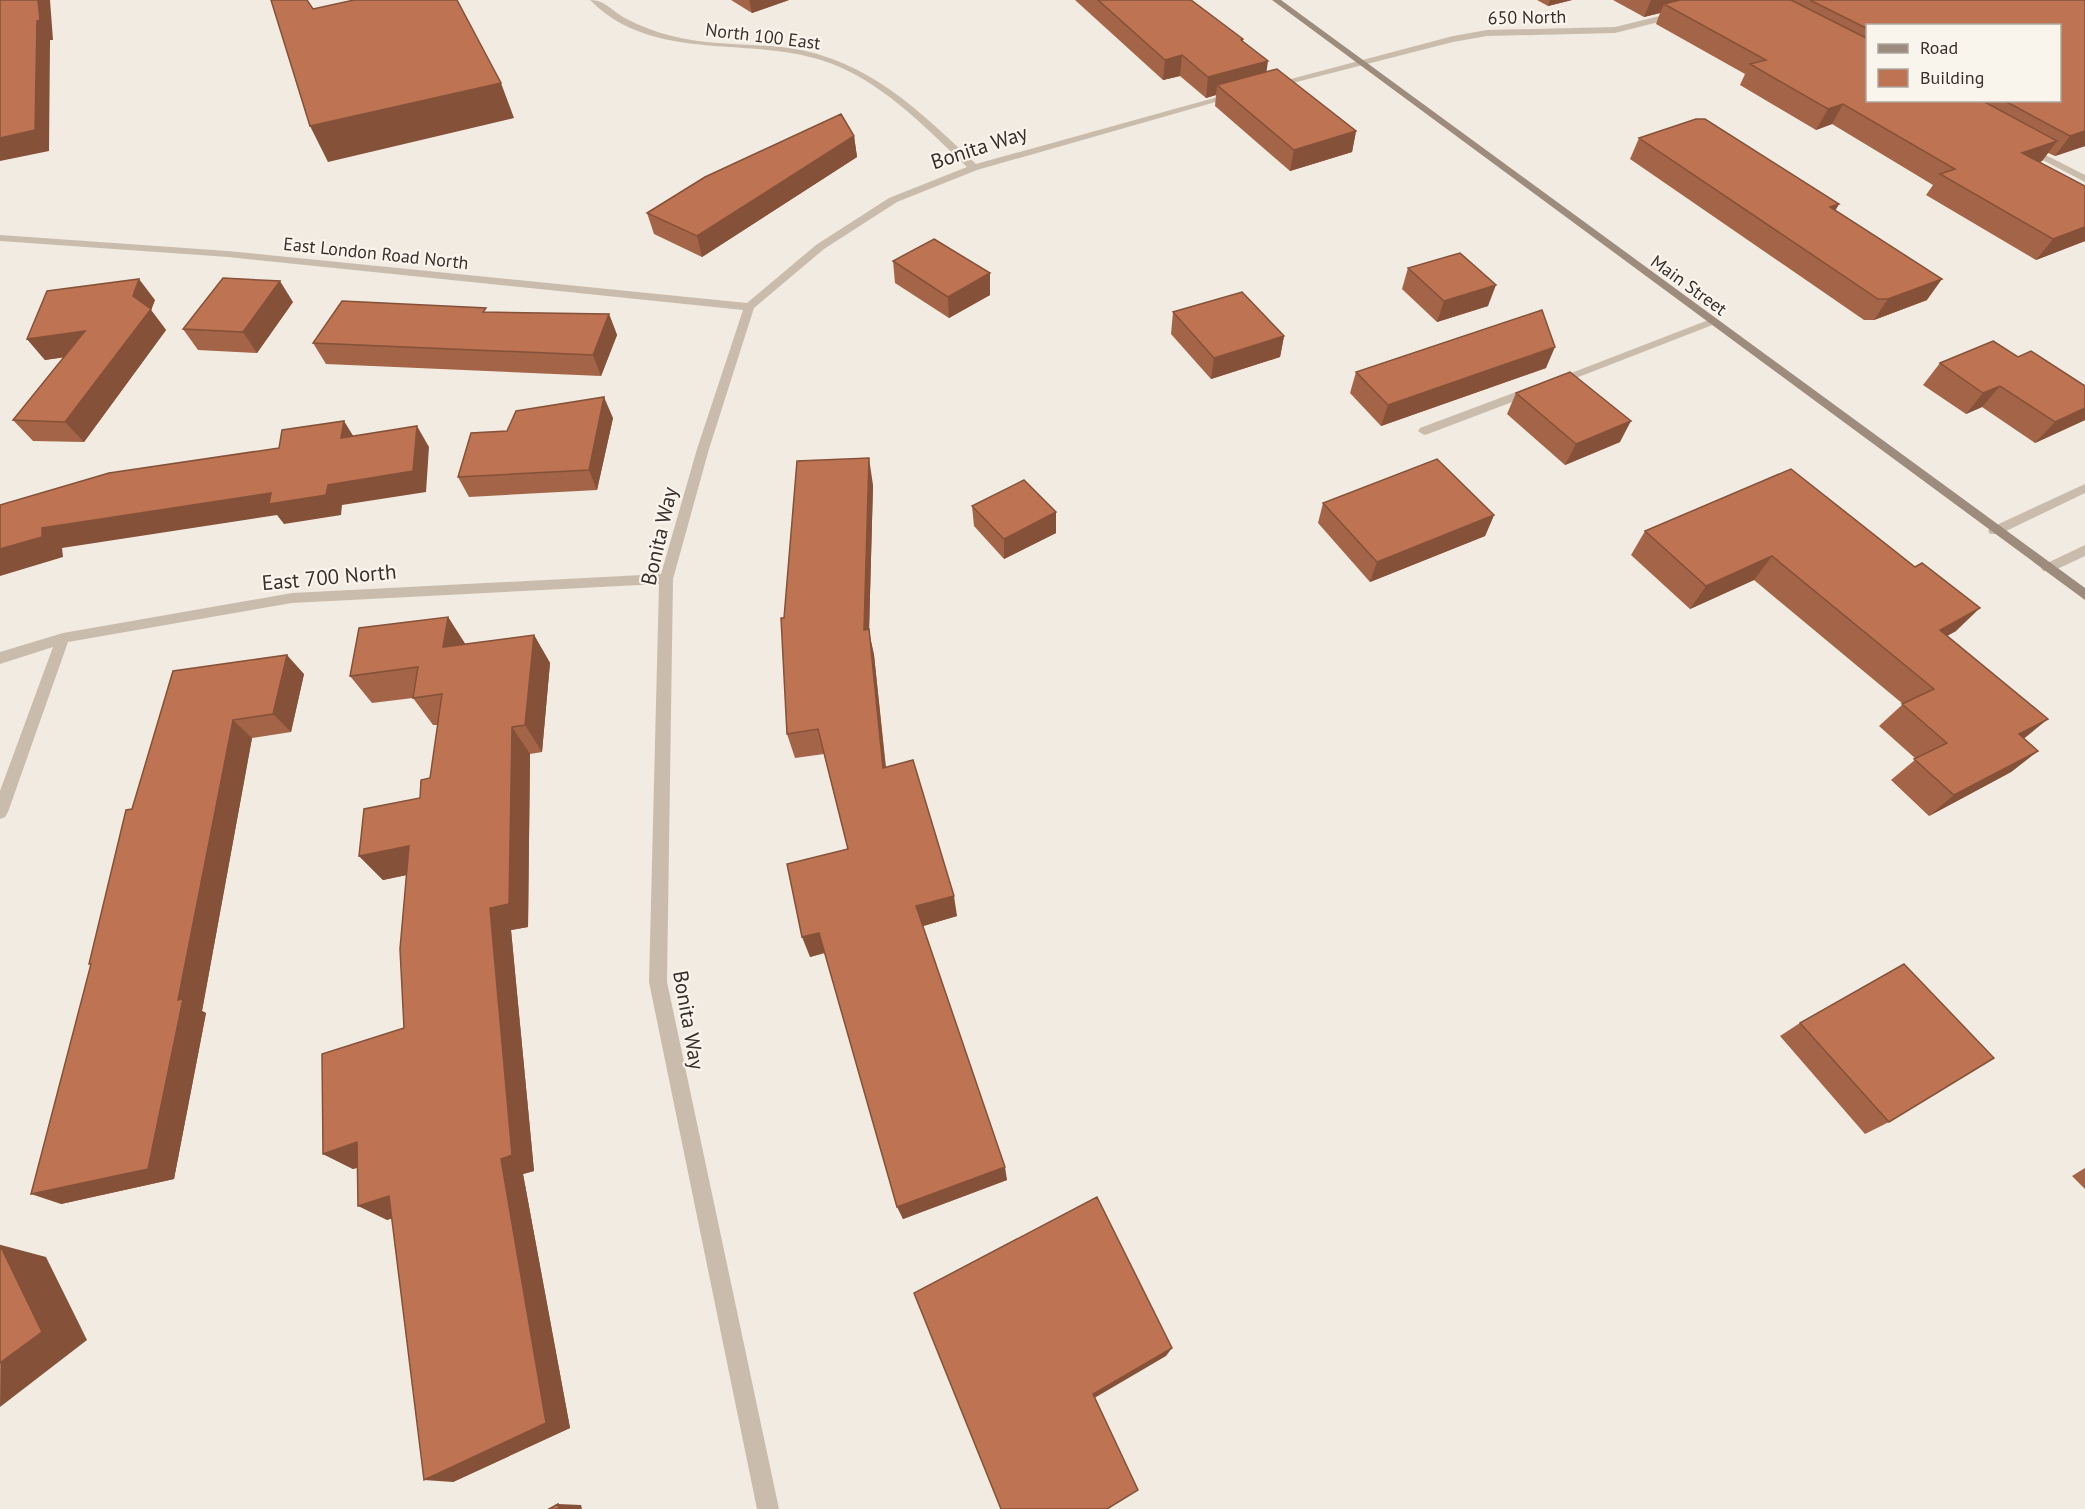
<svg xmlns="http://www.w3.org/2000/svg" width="2085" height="1509" viewBox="0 0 2085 1509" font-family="'PT Sans',sans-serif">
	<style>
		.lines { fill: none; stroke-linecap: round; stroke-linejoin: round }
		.service { fill: #cabcad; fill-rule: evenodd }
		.minor { fill: #cabcad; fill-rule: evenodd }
		.secondary { fill: #9d8c7e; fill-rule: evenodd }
		.wall { fill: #a36447; fill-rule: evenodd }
		.shaded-wall { fill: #855139 }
		.building { fill: #be7452; stroke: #855139; stroke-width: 1.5 }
		.labels { text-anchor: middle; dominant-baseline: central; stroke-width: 4.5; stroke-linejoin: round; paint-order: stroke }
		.far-street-label { font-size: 18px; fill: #38302b; stroke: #f9f5ed }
		.street-label { font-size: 21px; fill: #38302b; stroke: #f9f5ed }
	</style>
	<rect width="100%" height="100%" fill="#f2ebe1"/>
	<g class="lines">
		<path class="service" d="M 1711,319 L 1715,320 L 1715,324 L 1558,385 L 1550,385 L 1548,382 Z
			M 1532,386 L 1538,390 L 1536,393 L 1428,434 L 1424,435 L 1418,431 L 1420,428 Z"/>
		<path class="minor" d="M 590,0 C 605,0 612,11 625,18 C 640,26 656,32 672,36 C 710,46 751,43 790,48 C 871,61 919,111 976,164 L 1232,93 L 1240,95 L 977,170 L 897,202 L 824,249 L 754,308 L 709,449 L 673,579 L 667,982 L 779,1509 L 757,1509 L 649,982 L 659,584 L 292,603 L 68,642 L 8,812 L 5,817 L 0,819 L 0,791 L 53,647 L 0,664 L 0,652 L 63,633 L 292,593 L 661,574 L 697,449 L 743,310 L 228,257 L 0,241 L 0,235 L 228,251 L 747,303 L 816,245 L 889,198 L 967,167 C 923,125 880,79 821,60 C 744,36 653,63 590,0 Z
			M 1676,12 L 1680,15 L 1679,17 L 1615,33 L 1487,36 L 1453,42 L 1273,88 L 1268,85 L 1453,36 L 1487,30 L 1615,27 Z
			M 2028,146 L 2085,175 L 2085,182 L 2025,151 L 2023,149 Z
			M 2085,484 L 2085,493 L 2000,534 L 1990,534 L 1988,531 L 1990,528 Z
			M 2085,545 L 2085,556 L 2053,571 L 2043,571 L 2041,568 L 2043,565 Z"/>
		<path class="secondary" d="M 1272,0 L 1281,0 L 2085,588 L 2085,600 Z"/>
	</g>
	<path class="wall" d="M 731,0 L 789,0 L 752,13 Z
		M 1075,0 L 1191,0 L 1243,39 L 1243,42 L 1266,72 L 1356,131 L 1352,152 L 1290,171 L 1215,106 L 1216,95 L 1206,98 L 1180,76 L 1163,80 Z
		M 1537,0 L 1572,0 L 1548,6 Z
		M 1613,0 L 2085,0 L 2085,146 L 2055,156 L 2048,153 L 2042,161 L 2040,162 L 2085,186 L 2085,241 L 2036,260 L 1926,195 L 1933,185 L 1832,124 L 1816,130 L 1740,85 L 1745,74 L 1656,24 L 1660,13 L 1644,17 ZM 1868,26 L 2060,100 L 1868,100 Z
		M 854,136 L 857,157 L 702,257 L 654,234 L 647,213 Z
		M 1639,138 L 1839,204 L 1835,211 L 1927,300 L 1874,320 L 1864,320 L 1630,159 Z
		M 893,261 L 990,273 L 990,295 L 949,318 L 895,283 Z
		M 1408,268 L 1488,306 L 1437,322 L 1402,289 Z
		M 155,300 L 151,310 L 166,330 L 84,442 L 33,441 L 13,420 L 64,357 L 45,360 L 27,339 Z
		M 293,302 L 257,353 L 198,350 L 183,329 Z
		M 1173,312 L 1284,336 L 1280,357 L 1211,379 L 1171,334 Z
		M 488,313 L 609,314 L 617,335 L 601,376 L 326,364 L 313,343 Z
		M 1993,341 L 2085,420 L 2035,443 L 1982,407 L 1966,414 L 1923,385 L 1940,363 Z
		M 1546,368 L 1381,426 L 1350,393 L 1356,372 Z
		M 1516,393 L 1620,442 L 1565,465 L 1507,414 Z
		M 613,418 L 597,490 L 469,497 L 458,477 L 507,431 Z
		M 1791,469 L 1956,631 L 1947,636 L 2024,739 L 2038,751 L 2011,772 L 1929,816 L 1891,780 L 1916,759 L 1879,726 L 1903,704 L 1754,580 L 1690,609 L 1631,555 L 1645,531 Z
		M 873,485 L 869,632 L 874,655 L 886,767 L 957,916 L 923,926 L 1007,1180 L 903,1219 L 825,953 L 810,957 L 848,849 L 824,754 L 795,758 L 787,734 L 784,618 Z
		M 1323,503 L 1494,515 L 1485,536 L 1370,582 L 1318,523 Z
		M 972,506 L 1056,533 L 1004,559 L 974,526 Z
		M 448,617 L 465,644 L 534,635 L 550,663 L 542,752 L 530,754 L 528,927 L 511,930 L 534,1171 L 523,1174 L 570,1428 L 453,1482 L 392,1218 L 387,1220 L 357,1168 L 353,1169 L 323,1154 L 404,1028 L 406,875 L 383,880 L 359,856 L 420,798 L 430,778 L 438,725 L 433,725 L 413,698 L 372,703 L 350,676 Z
		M 173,671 L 304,674 L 291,732 L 252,738 L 202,1011 L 206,1013 L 174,1179 L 61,1204 L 132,809 Z
		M 1800,1023 L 1889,1122 L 1865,1134 L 1780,1036 Z
		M 2085,1168 L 2085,1189 L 2072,1176 Z"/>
	<path class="shaded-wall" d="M 38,0 L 50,0 L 53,40 L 50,40 L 49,151 L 0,161 L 0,138 L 37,21 Z
		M 749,0 L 789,0 L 752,13 Z
		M 1550,0 L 1572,0 L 1548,6 Z
		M 1651,0 L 1713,0 L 1664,4 L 1660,13 L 1644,17 Z
		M 1182,55 L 1180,76 L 1163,80 L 1165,60 Z
		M 1268,61 L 1265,82 L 1217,85 L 1216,95 L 1206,98 L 1208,77 Z
		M 501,83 L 514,118 L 328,162 L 310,126 Z
		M 1843,104 L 1832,124 L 1816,130 L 1828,109 Z
		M 1356,131 L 1352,152 L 1290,171 L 1294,150 Z
		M 2085,131 L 2085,146 L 2055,156 L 2070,136 Z
		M 854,136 L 857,157 L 702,257 L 697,236 Z
		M 2057,141 L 2042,161 L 2007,173 L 2022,153 Z
		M 1839,204 L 1826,225 L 1830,207 Z
		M 2085,227 L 2085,241 L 2036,260 L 2053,239 Z
		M 990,273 L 990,295 L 949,318 L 948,297 Z
		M 139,279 L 155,300 L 151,310 L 166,330 L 84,442 L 65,422 L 133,296 Z
		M 1942,279 L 1927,300 L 1874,320 L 1888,299 Z
		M 280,281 L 293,302 L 257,353 L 243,332 Z
		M 1496,285 L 1488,306 L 1437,322 L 1444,301 Z
		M 609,314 L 617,335 L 601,376 L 593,355 Z
		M 85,331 L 102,352 L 45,360 L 27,339 Z
		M 1284,336 L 1280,357 L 1211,379 L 1214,358 Z
		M 1555,347 L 1546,368 L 1381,426 L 1388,405 Z
		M 2000,386 L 1982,407 L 1966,414 L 1983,393 Z
		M 604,397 L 613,418 L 597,490 L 589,470 Z
		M 2085,408 L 2085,420 L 2035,443 L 2055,422 Z
		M 344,421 L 357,442 L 341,438 Z
		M 1631,421 L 1620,442 L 1565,465 L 1576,444 Z
		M 417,426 L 429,447 L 426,492 L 342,505 L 341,515 L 284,524 L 277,515 L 62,548 L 63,557 L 0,576 L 0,549 L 42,528 L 271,493 L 328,485 Z
		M 869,458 L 873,485 L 869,632 L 874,655 L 888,791 L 883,768 L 864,630 Z
		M 1056,512 L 1056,533 L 1004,559 L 1004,539 Z
		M 1494,515 L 1485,536 L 1370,582 L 1377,562 Z
		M 1772,556 L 1754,580 L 1690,609 L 1706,586 Z
		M 1980,608 L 1956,631 L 1917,652 L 1940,630 Z
		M 448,617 L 466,645 L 443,647 Z
		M 534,635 L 550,663 L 542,752 L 525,725 Z
		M 287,655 L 304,674 L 291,732 L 273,714 Z
		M 2048,719 L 2021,741 L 2019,734 Z
		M 233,720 L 252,738 L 202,1011 L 206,1013 L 174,1179 L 61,1204 L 31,1194 L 178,1000 Z
		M 512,727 L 530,754 L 528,927 L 511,930 L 534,1171 L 523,1174 L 570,1428 L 453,1482 L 424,1480 L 501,1159 L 490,908 Z
		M 2038,751 L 2011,772 L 1929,816 L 1954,795 Z
		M 409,846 L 431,870 L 383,880 L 359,856 Z
		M 954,896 L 957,916 L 920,927 L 916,906 Z
		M 819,933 L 827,952 L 810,957 L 802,937 Z
		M 357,1142 L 385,1158 L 353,1169 L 323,1154 Z
		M 1005,1167 L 1007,1180 L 903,1219 L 897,1207 Z
		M 389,1196 L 416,1210 L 387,1220 L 358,1206 Z
		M 1,1245 L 46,1257 L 87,1340 L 0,1407 Z
		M 1172,1348 L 1166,1356 L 1091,1400 L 1093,1394 Z
		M 558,1504 L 581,1505 L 582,1509 L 559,1509 Z"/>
	<path class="building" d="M 0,0 L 38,0 L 40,20 L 37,21 L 35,130 L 0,138 Z
		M 271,0 L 307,0 L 313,9 L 354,0 L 457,0 L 501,83 L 310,126 Z
		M 1098,0 L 1191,0 L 1243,39 L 1241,40 L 1268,61 L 1208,77 L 1182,55 L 1165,60 Z
		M 1680,0 L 1791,0 L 1868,39 L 1868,100 L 1981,100 L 2057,141 L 2022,153 L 2085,186 L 2085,227 L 2053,239 L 1940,174 L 1955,169 L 1843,104 L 1828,109 L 1750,64 L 1766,60 L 1664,4 Z
		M 1810,0 L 2085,0 L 2085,131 L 2070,136 L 2003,100 L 2060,100 L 2060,26 L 1868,26 L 1868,29 Z
		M 1277,69 L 1356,131 L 1294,150 L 1217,85 Z
		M 841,114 L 854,136 L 697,236 L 647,213 L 705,177 Z
		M 1696,119 L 1705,119 L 1839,204 L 1830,207 L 1942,279 L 1888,299 L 1878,299 L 1639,138 Z
		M 934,239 L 990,273 L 948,297 L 893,261 Z
		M 1460,253 L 1496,285 L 1444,301 L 1408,268 Z
		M 223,278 L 280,281 L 243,332 L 183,329 Z
		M 139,279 L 133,296 L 151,309 L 65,422 L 13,420 L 85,331 L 27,339 L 47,291 Z
		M 1242,292 L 1284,336 L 1214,358 L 1173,312 Z
		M 342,301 L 486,308 L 483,312 L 609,314 L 593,355 L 313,343 Z
		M 1542,310 L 1555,347 L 1388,405 L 1356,372 Z
		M 1993,341 L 2018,357 L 2031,351 L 2085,386 L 2085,408 L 2055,422 L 2000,386 L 1983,393 L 1940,363 Z
		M 1570,372 L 1631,421 L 1576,444 L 1516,393 Z
		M 604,397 L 589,470 L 458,477 L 471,433 L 507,431 L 516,411 Z
		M 344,421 L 341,438 L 417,426 L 413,471 L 328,485 L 326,495 L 269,504 L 271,493 L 42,528 L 42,537 L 0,549 L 0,505 L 109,473 L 279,448 L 282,430 Z
		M 869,458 L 864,630 L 869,629 L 883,768 L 913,760 L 954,896 L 916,906 L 1005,1167 L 897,1207 L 819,933 L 802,937 L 787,864 L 848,849 L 818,729 L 787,734 L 781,618 L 784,618 L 797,461 Z
		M 1437,459 L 1494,515 L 1377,562 L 1323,503 Z
		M 1791,469 L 1915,567 L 1922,563 L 1980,608 L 1940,630 L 2048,719 L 2019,734 L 2038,751 L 1954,795 L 1914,759 L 1947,743 L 1902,704 L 1934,689 L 1772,556 L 1706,586 L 1645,531 Z
		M 1024,480 L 1056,512 L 1004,539 L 972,506 Z
		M 448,617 L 443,647 L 534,635 L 525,725 L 512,727 L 509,904 L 490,908 L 512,1155 L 501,1159 L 546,1423 L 424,1480 L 389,1196 L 358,1206 L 357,1142 L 323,1154 L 322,1054 L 404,1028 L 400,949 L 409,846 L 359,856 L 364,809 L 420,798 L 421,780 L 430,778 L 442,694 L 413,698 L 418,667 L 350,676 L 359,628 Z
		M 287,655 L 273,714 L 233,720 L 178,1000 L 183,999 L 148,1169 L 31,1194 L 91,964 L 89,964 L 126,810 L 132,809 L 173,671 Z
		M 1904,964 L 1994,1058 L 1889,1122 L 1800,1023 Z
		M 1097,1197 L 1172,1348 L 1093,1394 L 1138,1490 L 1107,1509 L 1001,1509 L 914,1293 Z
		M 0,1245 L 42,1332 L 0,1363 Z
		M 558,1504 L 559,1509 L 549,1509 Z"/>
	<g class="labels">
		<g class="far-street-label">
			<text transform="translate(1527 17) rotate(-1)">650 North</text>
			<text transform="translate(763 36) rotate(7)">North 100 East</text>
			<text transform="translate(376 253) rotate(6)">East London Road North</text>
			<text transform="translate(1689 285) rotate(36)">Main Street</text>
		</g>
		<g class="street-label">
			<text transform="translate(979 147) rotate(-18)">Bonita Way</text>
			<text transform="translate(659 536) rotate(-77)">Bonita Way</text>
			<text transform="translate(329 577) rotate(-5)">East 700 North</text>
			<text transform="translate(689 1020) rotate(80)">Bonita Way</text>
		</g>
	</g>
	<rect x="1866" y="24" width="195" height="78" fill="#f9f5ed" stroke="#aca69f" stroke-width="1.5"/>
	<rect x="1878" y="44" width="30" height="9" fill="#9d8c7e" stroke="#aca69f" stroke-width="1.5"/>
	<text x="1920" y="54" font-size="18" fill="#38302b">Road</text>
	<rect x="1878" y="69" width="30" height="18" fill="#be7452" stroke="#aca69f" stroke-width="1.5"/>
	<text x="1920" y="84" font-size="18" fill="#38302b">Building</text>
</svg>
